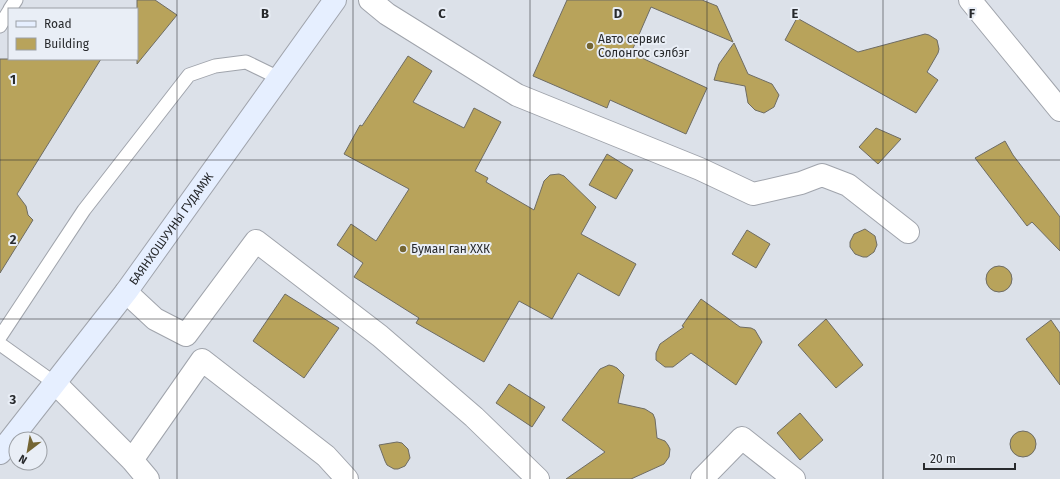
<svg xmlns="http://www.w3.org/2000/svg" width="1060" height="479" viewBox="0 0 1060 479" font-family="'Fira Sans',sans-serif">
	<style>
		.building { fill: #b8a35b; stroke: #6e6c64 }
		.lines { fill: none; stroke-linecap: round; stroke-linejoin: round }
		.lane-casing { stroke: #a0a4ac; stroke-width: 15 }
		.street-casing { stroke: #a0a4ac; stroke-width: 24 }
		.secondary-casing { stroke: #a0a4ac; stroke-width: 24 }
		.lane { stroke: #fff; stroke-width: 13 }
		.street { stroke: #fff; stroke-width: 22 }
		.secondary { stroke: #e6efff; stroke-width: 22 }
		.grid { fill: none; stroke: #282a2d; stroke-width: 1; stroke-opacity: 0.55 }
		.poi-dot { fill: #746533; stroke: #e9eef6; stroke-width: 1.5 }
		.labels { text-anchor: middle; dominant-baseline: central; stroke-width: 4; stroke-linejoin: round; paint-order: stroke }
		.poi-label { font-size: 12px; fill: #282a2d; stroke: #e9eef6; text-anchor: start }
		.street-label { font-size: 12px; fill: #282a2d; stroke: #e9eef6 }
		.grid-label { font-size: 13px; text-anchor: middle; font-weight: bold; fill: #282a2d; stroke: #e9eef6; stroke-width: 4; stroke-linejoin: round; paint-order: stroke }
	</style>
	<rect width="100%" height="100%" fill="#dce1e9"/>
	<path class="building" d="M 137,0 L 155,0 L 177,15 L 137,64 Z
		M 567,0 L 702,0 L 717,6 L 733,42 L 651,7 L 631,53 L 707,88 L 686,134 L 610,100 L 607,108 L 533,76 Z
		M 797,18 L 858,52 L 925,34 L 929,35 L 937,40 L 939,49 L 938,53 L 927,72 L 938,80 L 916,113 L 785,40 Z
		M 734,43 L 748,74 L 772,84 L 779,95 L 774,107 L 764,113 L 755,110 L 748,103 L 745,86 L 714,80 L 719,64 Z
		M 408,56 L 432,71 L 413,102 L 464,128 L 474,108 L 501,122 L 475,171 L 488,178 L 486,182 L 534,210 L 544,181 L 550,175 L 559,174 L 564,176 L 596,207 L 581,234 L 636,264 L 619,296 L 578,273 L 552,319 L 519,301 L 484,362 L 416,323 L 419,318 L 354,277 L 363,263 L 337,245 L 351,224 L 376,241 L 409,189 L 344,154 L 360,125 L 362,126 Z
		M 0,59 L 101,59 L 17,194 L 26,206 L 28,215 L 33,220 L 0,273 Z
		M 876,128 L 901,139 L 878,164 L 859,147 Z
		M 1005,141 L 1013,155 L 1060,217 L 1060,251 L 1032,222 L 1027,226 L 975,158 Z
		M 607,154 L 633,170 L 616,199 L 589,185 Z
		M 865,229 L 875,236 L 877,245 L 874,252 L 867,257 L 863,257 L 855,254 L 850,247 L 850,242 L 854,234 Z
		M 747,230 L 770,244 L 756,268 L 732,254 Z
		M986 279a13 13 0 1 1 26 0a13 13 0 1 1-26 0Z
		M 285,294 L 339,328 L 304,378 L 253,341 Z
		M 701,299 L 740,327 L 751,328 L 755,330 L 762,342 L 736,385 L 691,353 L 673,367 L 665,367 L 656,360 L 656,353 L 660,344 L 684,327 L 682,326 Z
		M 826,319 L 863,365 L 836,388 L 798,345 Z
		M 1051,320 L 1060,333 L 1060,385 L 1026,339 Z
		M 609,365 L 613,366 L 617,368 L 624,375 L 618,403 L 645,409 L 653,414 L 655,419 L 657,438 L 665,441 L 668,445 L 670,449 L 669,457 L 664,464 L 631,479 L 566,479 L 605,452 L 562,420 L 600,369 Z
		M 509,384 L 545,407 L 532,427 L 496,403 Z
		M 800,413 L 823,440 L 800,460 L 777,433 Z
		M1010 444a13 13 0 1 1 26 0a13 13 0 1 1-26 0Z
		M 397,442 L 402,443 L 408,449 L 410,458 L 405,466 L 398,469 L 394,469 L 387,465 L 385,461 L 379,445 Z"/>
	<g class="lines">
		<g class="lane-casing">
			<path id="lane" d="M 10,9 L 16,0
				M 0,26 L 9,11
				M 0,337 L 84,210 L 189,75 L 215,66 L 246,62 L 279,78
				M 0,344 L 56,384"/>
		</g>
		<g class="street-casing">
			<path id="street" d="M 370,0 L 387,14 L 517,95 L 700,169 L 753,194 L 801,183 L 822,175 L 848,185 L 908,232
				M 970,0 L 1060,110
				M 126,292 L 155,319 L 186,335 L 256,241 L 380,336 L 474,417 L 538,479
				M 56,384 L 132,460 L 148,479
				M 132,460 L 202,360 L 326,456 L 347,479
				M 702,479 L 742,438 L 794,479"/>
		</g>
		<g class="secondary-casing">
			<g id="secondary">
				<path id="s1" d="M 0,453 L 126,292 L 335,0"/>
			</g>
		</g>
		<use href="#lane" class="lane"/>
		<use href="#street" class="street"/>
		<use href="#secondary" class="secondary"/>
	</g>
	<path class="grid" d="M 177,0 L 177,479M 353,0 L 353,479M 530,0 L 530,479M 707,0 L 707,479M 883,0 L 883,479M 0,160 L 1060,160M 0,319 L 1060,319"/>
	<g class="poi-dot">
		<circle cx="590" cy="46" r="4"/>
		<circle cx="403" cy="249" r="4"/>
	</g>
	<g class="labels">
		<g class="poi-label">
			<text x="598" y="39">Авто сервис<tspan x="598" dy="14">Солонгос сэлбэг</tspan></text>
			<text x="411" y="249">Буман ган ХХК</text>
		</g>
		<g class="street-label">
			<text stroke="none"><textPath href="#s1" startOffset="282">БАЯНХОШУУНЫ ГУДАМЖ</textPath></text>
		</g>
	</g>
	<g class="grid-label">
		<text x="265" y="18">B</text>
		<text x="442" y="18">C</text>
		<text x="618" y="18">D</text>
		<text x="795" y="18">E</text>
		<text x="972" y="18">F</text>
		<text x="13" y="84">1</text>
		<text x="13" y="244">2</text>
		<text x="13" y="404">3</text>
	</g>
	<rect x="8" y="8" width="130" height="52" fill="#e9eef6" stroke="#9ca0a6"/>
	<rect x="16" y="21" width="20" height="6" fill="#e6efff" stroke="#9ca0a6"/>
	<text x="44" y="28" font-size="12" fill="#282a2d">Road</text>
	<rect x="16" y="38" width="20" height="12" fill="#b8a35b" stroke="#9ca0a6"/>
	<text x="44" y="48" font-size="12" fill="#282a2d">Building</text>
	<g transform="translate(28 451) rotate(211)"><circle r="19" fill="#e9eef6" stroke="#9ca0a6"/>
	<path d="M0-3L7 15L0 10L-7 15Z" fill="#746533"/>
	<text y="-6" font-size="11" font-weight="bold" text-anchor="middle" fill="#282a2d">N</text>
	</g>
	<path d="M924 463v6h91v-6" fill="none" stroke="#282a2d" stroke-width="2"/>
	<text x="930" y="463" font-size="12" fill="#282a2d" stroke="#e9eef6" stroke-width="3" paint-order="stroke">20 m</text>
</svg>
